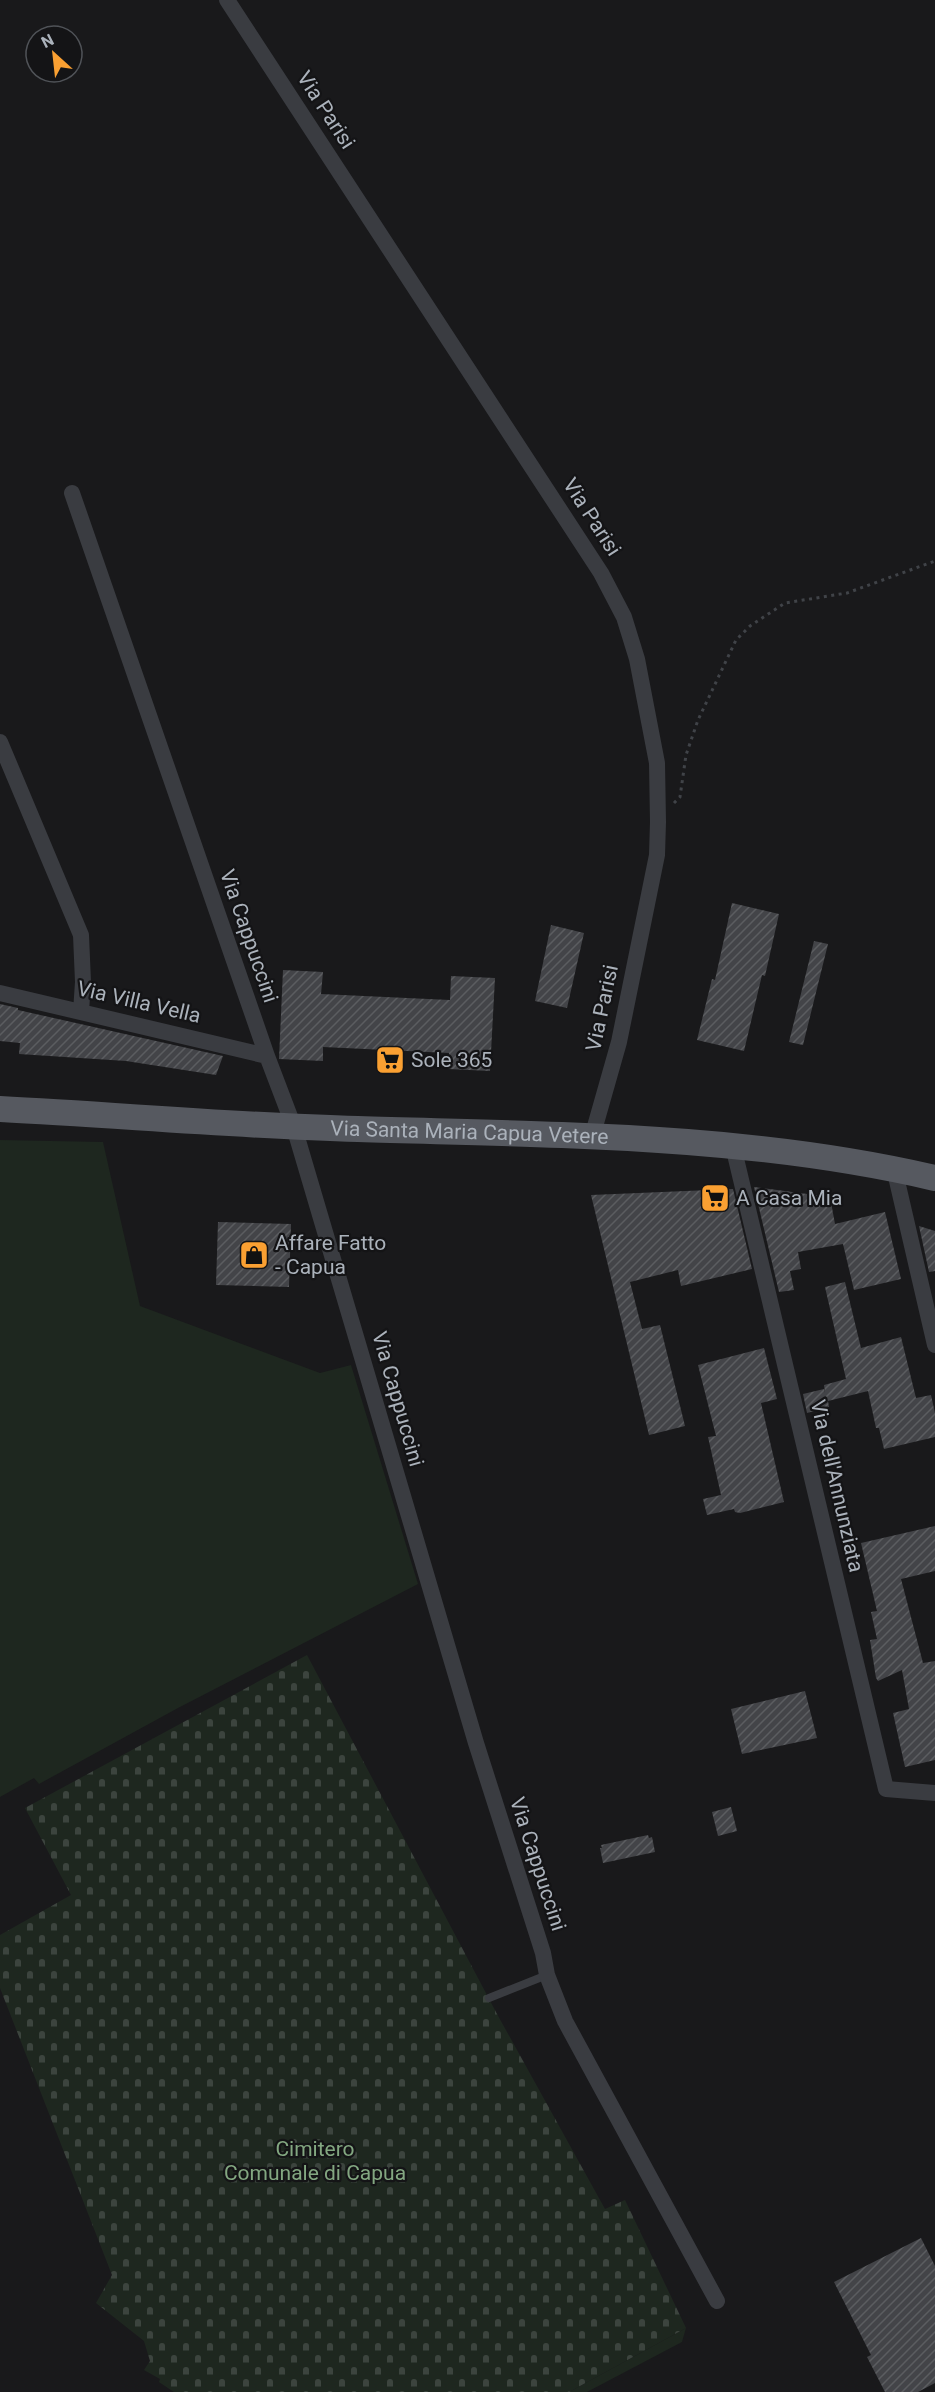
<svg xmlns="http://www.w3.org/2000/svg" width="935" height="2392" viewBox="0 0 935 2392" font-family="Roboto,sans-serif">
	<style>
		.green { fill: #1e271f }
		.cemetery { fill: url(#cemetery-stones) }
		.building { fill: url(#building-hatch) }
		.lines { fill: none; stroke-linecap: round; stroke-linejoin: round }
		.path { stroke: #404348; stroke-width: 3; stroke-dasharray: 3 4.5; stroke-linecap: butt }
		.lane { stroke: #3a3c41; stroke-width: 8 }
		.street { stroke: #3a3c41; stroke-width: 16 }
		.primary { stroke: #565960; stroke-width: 26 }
		.labels { text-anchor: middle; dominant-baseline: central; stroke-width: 4.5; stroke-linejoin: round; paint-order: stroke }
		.street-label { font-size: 21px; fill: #abb2bb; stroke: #141416 }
		.poi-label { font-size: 21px; fill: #abb2bb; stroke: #141416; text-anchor: start }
		.park-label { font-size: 21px; fill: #83a781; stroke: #141416 }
	</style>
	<defs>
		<pattern id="cemetery-stones" width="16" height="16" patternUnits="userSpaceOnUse" patternTransform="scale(1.5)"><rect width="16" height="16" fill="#1e271f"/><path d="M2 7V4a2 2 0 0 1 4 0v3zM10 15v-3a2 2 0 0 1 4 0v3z" fill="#3c443e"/></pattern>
		<pattern id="building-hatch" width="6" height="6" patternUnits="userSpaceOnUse" patternTransform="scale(1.5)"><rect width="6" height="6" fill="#434448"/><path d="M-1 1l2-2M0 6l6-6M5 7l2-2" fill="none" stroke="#5b5d60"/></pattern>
	</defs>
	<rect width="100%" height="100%" fill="#19191b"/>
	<path class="green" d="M 0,1140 L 103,1142 L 140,1306 L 320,1373 L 351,1365 L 418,1584 L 178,1708 L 39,1784 L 34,1778 L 0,1797 Z
		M 686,2328 L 682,2342 L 587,2392 L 569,2392 Z"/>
	<path class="cemetery" d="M 307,1655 L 497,2014 L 605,2209 L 625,2200 L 686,2328 L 569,2392 L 174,2392 L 159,2382 L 160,2379 L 144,2370 L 150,2361 L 144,2341 L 96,2303 L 112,2275 L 0,1988 L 0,1935 L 71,1895 L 25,1808 Z"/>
	<path class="building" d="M 732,903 L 779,914 L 765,976 L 762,975 L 744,1051 L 697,1040 L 712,979 L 715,980 Z
		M 551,925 L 584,933 L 567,1008 L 535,1001 Z
		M 814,941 L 828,944 L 803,1045 L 789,1042 Z
		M 283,970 L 323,972 L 321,994 L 450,1000 L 451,976 L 495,978 L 490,1071 L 448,1069 L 449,1053 L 323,1047 L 323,1061 L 279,1059 Z
		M 0,1004 L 18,1008 L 18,1010 L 223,1056 L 216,1075 L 126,1061 L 19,1054 L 20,1043 L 0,1041 Z
		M 754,1187 L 830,1197 L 835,1224 L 885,1212 L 901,1279 L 854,1290 L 843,1244 L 798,1252 L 801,1269 L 790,1271 L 794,1290 L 779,1292 Z
		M 733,1189 L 752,1269 L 681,1286 L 678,1270 L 630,1282 L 642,1329 L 660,1325 L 685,1426 L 649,1435 L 591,1195 Z
		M 218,1222 L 291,1224 L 289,1287 L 216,1285 Z
		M 919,1226 L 935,1231 L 935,1271 L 929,1272 Z
		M 845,1282 L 861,1348 L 901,1337 L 916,1398 L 931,1395 L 935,1413 L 935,1437 L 884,1449 L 879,1428 L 876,1428 L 868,1391 L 828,1401 L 829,1407 L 807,1413 L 803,1394 L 824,1389 L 825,1393 L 824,1385 L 846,1379 L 825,1287 Z
		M 764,1348 L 777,1399 L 761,1403 L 784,1502 L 740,1513 L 735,1512 L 734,1509 L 707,1515 L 703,1499 L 721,1495 L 708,1437 L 716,1436 L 698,1365 Z
		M 935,1526 L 935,1571 L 901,1579 L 923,1663 L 935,1661 L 935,1760 L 905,1767 L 893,1713 L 909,1709 L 902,1670 L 878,1681 L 876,1678 L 870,1640 L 877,1639 L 871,1612 L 877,1611 L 861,1543 Z
		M 805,1691 L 817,1738 L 742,1754 L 731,1709 Z
		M 731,1807 L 737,1831 L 718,1836 L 712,1812 Z
		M 648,1835 L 649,1838 L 652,1837 L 655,1852 L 603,1863 L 600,1848 L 602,1848 L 601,1845 Z
		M 921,2238 L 935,2266 L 935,2383 L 918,2392 L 885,2392 L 867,2357 L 871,2355 L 834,2282 Z"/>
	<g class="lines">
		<path class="path" d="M 674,803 L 680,797 L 686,755 L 698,720 L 736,640 L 750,626 L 785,603 L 847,593 L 935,561"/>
		<path class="lane" d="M 489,1998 L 547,1975"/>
		<path class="street" d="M 227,0 L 601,573 L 624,617 L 637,659 L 657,763 L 658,822 L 657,855 L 619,1042 L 592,1137
			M 72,493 L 267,1056 L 294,1127 L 476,1743 L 543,1953 L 547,1975 L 565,2021 L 717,2301
			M 0,742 L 81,935 L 83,982 L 81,1012
			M 0,993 L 267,1056
			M 733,1146 L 886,1789 L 935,1793
			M 894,1168 L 935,1345"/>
		<path class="primary" id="s1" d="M 0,1109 C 119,1115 238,1126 358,1129 C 550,1135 747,1134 935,1178"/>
	</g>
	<defs>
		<g id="supermarket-square" transform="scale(1.5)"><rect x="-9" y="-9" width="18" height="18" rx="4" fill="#faa032" stroke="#141416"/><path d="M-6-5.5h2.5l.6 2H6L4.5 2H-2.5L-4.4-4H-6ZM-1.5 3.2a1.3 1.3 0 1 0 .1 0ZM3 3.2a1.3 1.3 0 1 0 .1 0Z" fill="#111"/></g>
		<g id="shop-square" transform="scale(1.5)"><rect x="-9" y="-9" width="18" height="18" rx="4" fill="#faa032" stroke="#141416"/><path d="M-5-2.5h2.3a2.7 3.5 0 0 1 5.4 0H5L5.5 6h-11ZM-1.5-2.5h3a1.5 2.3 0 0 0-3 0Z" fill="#111"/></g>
	</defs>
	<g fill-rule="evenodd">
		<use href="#supermarket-square" x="390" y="1060"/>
		<use href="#supermarket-square" x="715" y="1198"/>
		<use href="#shop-square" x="254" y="1255"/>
	</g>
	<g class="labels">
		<g class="street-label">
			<text transform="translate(326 110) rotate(57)">Via Parisi</text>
			<text transform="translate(592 517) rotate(57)">Via Parisi</text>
			<text transform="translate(249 936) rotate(71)">Via Cappuccini</text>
			<text transform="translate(139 1002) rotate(13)">Via Villa Vella</text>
			<text transform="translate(602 1008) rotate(-78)">Via Parisi</text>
			<text stroke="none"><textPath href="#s1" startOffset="470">Via Santa Maria Capua Vetere</textPath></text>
			<text transform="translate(398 1399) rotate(74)">Via Cappuccini</text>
			<text transform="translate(837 1486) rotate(77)">Via dell'Annunziata</text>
			<text transform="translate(538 1864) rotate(72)">Via Cappuccini</text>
		</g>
		<g class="poi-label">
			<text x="411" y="1060">Sole 365</text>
			<text x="736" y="1198">A Casa Mia</text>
			<text x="275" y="1243">Affare Fatto<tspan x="275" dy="24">- Capua</tspan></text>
		</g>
		<g class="park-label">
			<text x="315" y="2149">Cimitero<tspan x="315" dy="24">Comunale di Capua</tspan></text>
		</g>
	</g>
	<g transform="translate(54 54) rotate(333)"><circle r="28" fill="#141416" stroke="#505358" stroke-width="1.5"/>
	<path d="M0-4.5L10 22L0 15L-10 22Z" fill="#faa032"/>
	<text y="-9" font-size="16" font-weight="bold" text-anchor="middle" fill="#abb2bb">N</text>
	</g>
</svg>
